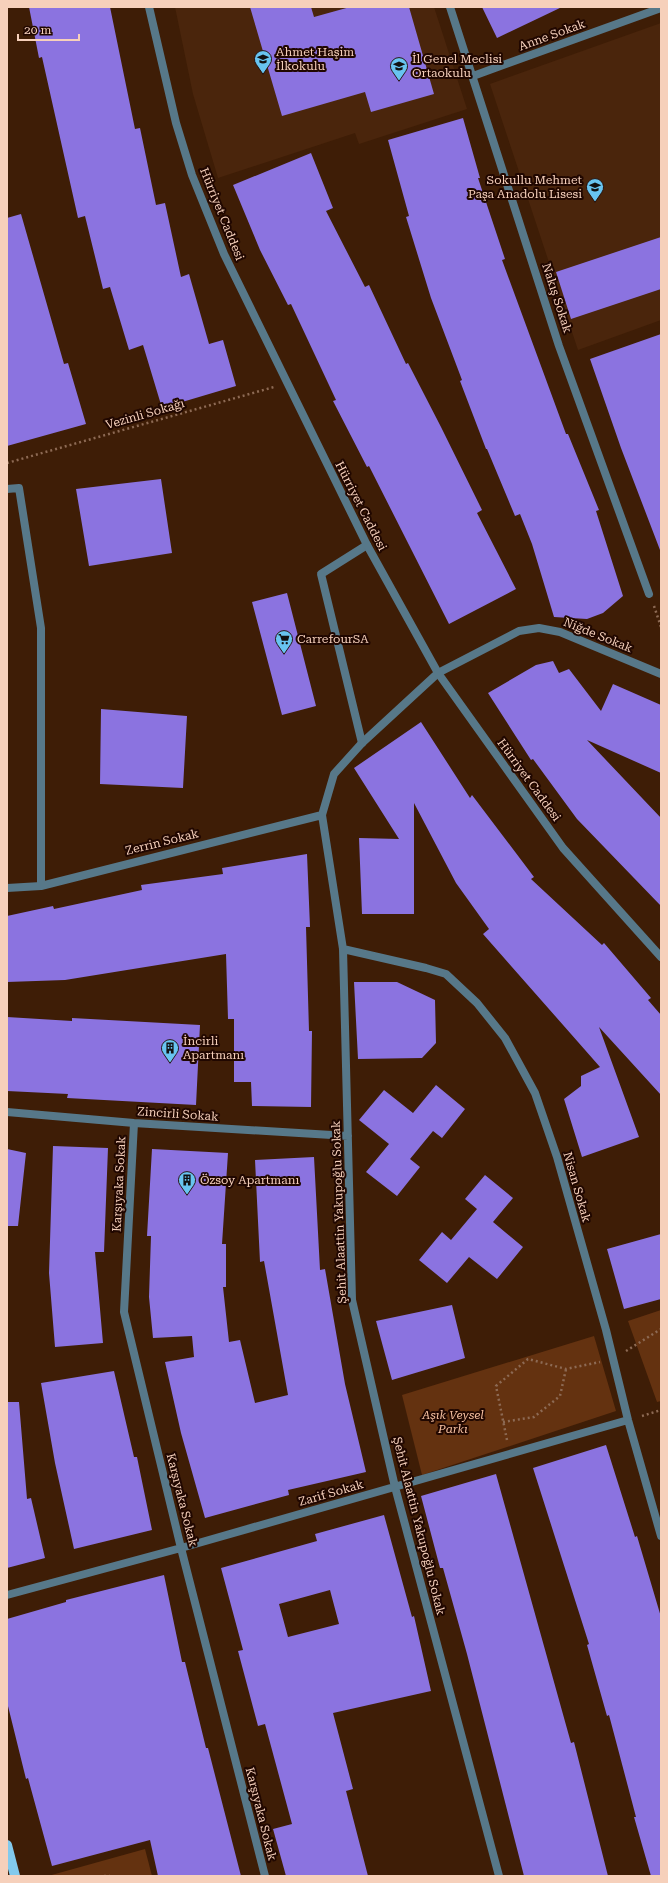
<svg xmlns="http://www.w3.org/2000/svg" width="668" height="1883" viewBox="0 0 668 1883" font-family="'Roboto Serif',serif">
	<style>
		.built { fill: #4a250c }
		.green { fill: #643210 }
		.building { fill: #8b73e0; fill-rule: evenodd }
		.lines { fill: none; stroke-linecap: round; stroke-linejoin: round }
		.path { stroke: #8d6a54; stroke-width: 2.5; stroke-dasharray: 2 3; stroke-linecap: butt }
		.service { stroke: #577889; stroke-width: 8 }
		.minor { stroke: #577889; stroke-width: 8 }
		.tertiary { stroke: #577889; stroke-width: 8 }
		.primary { stroke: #83caed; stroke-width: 10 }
		.labels { text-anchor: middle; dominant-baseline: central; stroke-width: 4; stroke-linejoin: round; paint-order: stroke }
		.street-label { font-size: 12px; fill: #f6d0bb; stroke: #200700 }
		.poi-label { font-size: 12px; fill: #f6d0bb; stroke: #200700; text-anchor: start }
		.park-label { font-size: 12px; font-style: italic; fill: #f6c0a0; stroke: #200700 }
	</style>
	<rect width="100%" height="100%" fill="#3e1d06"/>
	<path class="built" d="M 175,7 L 434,7 L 467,109 L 359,144 L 355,133 L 218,178 L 193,94 Z
		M 661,23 L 661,320 L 578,350 L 490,84 Z"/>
	<path class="green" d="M 661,1310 L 661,1401 L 657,1402 L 628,1321 Z
		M 594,1336 L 616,1411 L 422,1475 L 402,1395 Z
		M 145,1849 L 152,1876 L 48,1876 Z"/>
	<path class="building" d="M 29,7 L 110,7 L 135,129 L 140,128 L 156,205 L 165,203 L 181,277 L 189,274 L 209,344 L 223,340 L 236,386 L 162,408 L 143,345 L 129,350 L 110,287 L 103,289 L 85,216 L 78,218 L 42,57 L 39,58 Z
		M 250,7 L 311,7 L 314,17 L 350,7 L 409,7 L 434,94 L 371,112 L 365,92 L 282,116 Z
		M 482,7 L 562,7 L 497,38 Z
		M 463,118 L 480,178 L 478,178 L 505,259 L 502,260 L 566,434 L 568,434 L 599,510 L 596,511 L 623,596 L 603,613 L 587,619 L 554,617 L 532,544 L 520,514 L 515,516 L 487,449 L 486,449 L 460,381 L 462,380 L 431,298 L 406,217 L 409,216 L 388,140 Z
		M 311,153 L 333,208 L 326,211 L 365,287 L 369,285 L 406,364 L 408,363 L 441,427 L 482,510 L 477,513 L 516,589 L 449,624 L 369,466 L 367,467 L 333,401 L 336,400 L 291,304 L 288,305 L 260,250 L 233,185 Z
		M 21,214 L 64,364 L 68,363 L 86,424 L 7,446 L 7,218 Z
		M 661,237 L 661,289 L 571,319 L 556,272 Z
		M 661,334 L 661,549 L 660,550 L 621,448 L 590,359 Z
		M 161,479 L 172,553 L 89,566 L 76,489 Z
		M 287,593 L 316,706 L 282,715 L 252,602 Z
		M 553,661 L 559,673 L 569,669 L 601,711 L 613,684 L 661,705 L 661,773 L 587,740 L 661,818 L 661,906 L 577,819 L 533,759 L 531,760 L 488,693 L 536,665 Z
		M 101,709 L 187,716 L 183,788 L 100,784 Z
		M 421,722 L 470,798 L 472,795 L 534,877 L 531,879 L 602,945 L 604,943 L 651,998 L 648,1000 L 661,1015 L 661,1095 L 599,1027 L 639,1137 L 582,1157 L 564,1099 L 581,1086 L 581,1076 L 600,1067 L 483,934 L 489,929 L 456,883 L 414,803 L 414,914 L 362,914 L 359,838 L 399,839 L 354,768 Z
		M 307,854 L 310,927 L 306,927 L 309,1031 L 312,1031 L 311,1107 L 252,1106 L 251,1082 L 234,1082 L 234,1019 L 228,1019 L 226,954 L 65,980 L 7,982 L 7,916 L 53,906 L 54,909 L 142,890 L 141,885 L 223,874 L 222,868 Z
		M 354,982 L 397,982 L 435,1000 L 436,1043 L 422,1058 L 358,1059 Z
		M 7,1017 L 72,1021 L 72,1018 L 200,1025 L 196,1105 L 67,1098 L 68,1094 L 7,1091 Z
		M 436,1085 L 465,1109 L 442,1138 L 433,1131 L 410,1159 L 420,1167 L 397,1196 L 366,1172 L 389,1144 L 359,1120 L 384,1090 L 413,1113 Z
		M 53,1146 L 108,1148 L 104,1252 L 95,1252 L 103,1343 L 55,1347 L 49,1273 Z
		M 7,1149 L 26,1153 L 18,1226 L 7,1226 Z
		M 152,1149 L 228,1153 L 222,1244 L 226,1244 L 226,1287 L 223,1287 L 229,1342 L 240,1340 L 255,1403 L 288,1395 L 264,1261 L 260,1262 L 255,1160 L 314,1157 L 320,1270 L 325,1269 L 345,1384 L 366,1472 L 288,1490 L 289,1495 L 205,1518 L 181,1433 L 165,1362 L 194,1357 L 192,1336 L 153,1338 L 149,1297 L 151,1236 L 147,1236 Z
		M 485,1175 L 513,1198 L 493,1222 L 523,1247 L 497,1279 L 469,1257 L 447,1283 L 419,1260 L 442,1232 L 451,1240 L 477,1209 L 465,1199 Z
		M 661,1234 L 661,1299 L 624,1309 L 607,1249 Z
		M 452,1305 L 465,1358 L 392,1380 L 376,1321 Z
		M 114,1371 L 134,1457 L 137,1457 L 152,1530 L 74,1549 L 55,1463 L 41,1383 Z
		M 7,1402 L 19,1402 L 27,1499 L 31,1498 L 45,1558 L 7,1568 Z
		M 606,1445 L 635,1537 L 637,1536 L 661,1617 L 661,1876 L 651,1876 L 634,1817 L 636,1817 L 609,1715 L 607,1716 L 587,1645 L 589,1644 L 533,1468 Z
		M 496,1474 L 571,1743 L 574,1742 L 608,1876 L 524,1876 L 467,1654 L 443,1568 L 440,1568 L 421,1496 Z
		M 384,1515 L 412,1617 L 414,1616 L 431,1691 L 333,1713 L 353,1789 L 346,1791 L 368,1876 L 286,1876 L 273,1829 L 292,1824 L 265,1724 L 258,1726 L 238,1651 L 243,1650 L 221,1568 L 317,1541 L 315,1534 ZM 330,1590 L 339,1624 L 288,1637 L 279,1604 Z
		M 164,1575 L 182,1662 L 185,1662 L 206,1748 L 208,1748 L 241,1876 L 158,1876 L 150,1840 L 52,1866 L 28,1778 L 26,1779 L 7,1702 L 7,1619 L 66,1602 L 66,1600 Z"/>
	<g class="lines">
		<path class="path" d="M 7,463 L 274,387
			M 654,606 L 661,627
			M 626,1351 L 661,1329
			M 642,1416 L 661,1410
			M 503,1422 L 534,1417 L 560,1396 L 566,1369
			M 507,1440 L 496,1386 L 528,1359 L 566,1369 L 600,1362
			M 104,1876 L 110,1876"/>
		<path class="service" d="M 362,743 L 321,574 L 367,545"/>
		<path class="minor" d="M 450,7 L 559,346 L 649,594
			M 473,76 L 661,8
			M 7,489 L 19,488 L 41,628 L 41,886
			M 7,888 L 41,886 L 322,815
			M 343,949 L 426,968 L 446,974 L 477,1003 L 505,1038 L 535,1093 L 557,1157 L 606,1330 L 628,1420 L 661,1536
			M 7,1112 L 134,1123 L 348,1136
			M 134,1123 L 124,1312 L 181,1548 L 265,1876
			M 7,1595 L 181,1548 L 628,1420
			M 499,1876 L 395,1487 L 352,1300 L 343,949 L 322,815 L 334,774 L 362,743 L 438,673 L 519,631 L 539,628 L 560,632 L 661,674"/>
		<path class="tertiary" d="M 149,7 L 176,123 L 192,175 L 224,254 L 367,545 L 438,673 L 563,848 L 661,957"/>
		<path class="primary" d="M 7,1845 L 15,1876"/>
	</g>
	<defs>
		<g id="school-pin" transform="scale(0.9)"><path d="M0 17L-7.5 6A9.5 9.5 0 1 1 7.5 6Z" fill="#68c4f0" stroke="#200700"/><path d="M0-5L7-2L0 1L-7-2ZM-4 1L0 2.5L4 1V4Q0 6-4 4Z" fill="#111"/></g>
		<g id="supermarket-pin" transform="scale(0.9)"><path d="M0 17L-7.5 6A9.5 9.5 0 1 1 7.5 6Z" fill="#68c4f0" stroke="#200700"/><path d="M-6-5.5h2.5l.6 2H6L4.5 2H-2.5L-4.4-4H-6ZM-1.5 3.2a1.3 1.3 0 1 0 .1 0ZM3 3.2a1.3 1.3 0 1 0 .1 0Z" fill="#111"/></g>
		<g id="building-pin" transform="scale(0.9)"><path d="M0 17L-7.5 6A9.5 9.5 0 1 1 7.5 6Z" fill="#68c4f0" stroke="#200700"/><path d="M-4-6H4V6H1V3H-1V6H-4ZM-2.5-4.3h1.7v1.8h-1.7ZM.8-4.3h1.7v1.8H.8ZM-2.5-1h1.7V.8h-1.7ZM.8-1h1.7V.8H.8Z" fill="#111"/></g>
	</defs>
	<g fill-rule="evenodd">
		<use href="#school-pin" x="263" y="59"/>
		<use href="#school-pin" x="399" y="66"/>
		<use href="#school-pin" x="595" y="187"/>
		<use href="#supermarket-pin" x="284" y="639"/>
		<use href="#building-pin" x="170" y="1048"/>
		<use href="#building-pin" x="187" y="1180"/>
	</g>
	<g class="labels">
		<g class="street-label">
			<text transform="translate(552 35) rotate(-20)">Anne Sokak</text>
			<text transform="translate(222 214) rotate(68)">Hürriyet Caddesi</text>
			<text transform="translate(557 298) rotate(72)">Nakış Sokak</text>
			<text transform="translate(145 414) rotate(-16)">Vezinli Sokağı</text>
			<text transform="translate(361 506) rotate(63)">Hürriyet Caddesi</text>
			<text transform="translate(598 635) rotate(22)">Niğde Sokak</text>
			<text transform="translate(529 780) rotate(54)">Hürriyet Caddesi</text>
			<text transform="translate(162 842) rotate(-14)">Zerrin Sokak</text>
			<text transform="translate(178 1114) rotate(4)">Zincirli Sokak</text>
			<text transform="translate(119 1184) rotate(-87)">Karşıyaka Sokak</text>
			<text transform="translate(577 1187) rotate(74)">Nisan Sokak</text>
			<text transform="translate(339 1212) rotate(-92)">Şehit Alaattin Yakupoğlu Sokak</text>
			<text transform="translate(331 1493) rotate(-16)">Zarif Sokak</text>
			<text transform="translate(182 1500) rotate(76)">Karşıyaka Sokak</text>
			<text transform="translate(419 1526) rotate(76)">Şehit Alaattin Yakupoğlu Sokak</text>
			<text transform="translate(261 1814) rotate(76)">Karşıyaka Sokak</text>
		</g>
		<g class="poi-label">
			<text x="276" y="52">Ahmet Haşim<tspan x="276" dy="14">İlkokulu</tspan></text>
			<text x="412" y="59">İl Genel Meclisi<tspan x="412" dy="14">Ortaokulu</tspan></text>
			<text x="582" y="180" text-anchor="end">Sokullu Mehmet<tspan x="582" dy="14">Paşa Anadolu Lisesi</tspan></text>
			<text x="297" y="639">CarrefourSA</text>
			<text x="183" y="1041">İncirli<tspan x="183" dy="14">Apartmanı</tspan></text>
			<text x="200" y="1180">Özsoy Apartmanı</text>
		</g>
		<g class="park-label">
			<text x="453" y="1415">Aşık Veysel<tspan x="453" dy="14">Parkı</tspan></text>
		</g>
	</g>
	<rect width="668" height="1883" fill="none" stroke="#f6d0bb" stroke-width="16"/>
	<path d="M18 34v6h61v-6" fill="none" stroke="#f6d0bb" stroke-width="2"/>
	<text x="24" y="34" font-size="12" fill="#f6d0bb" stroke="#200700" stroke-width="3" paint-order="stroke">20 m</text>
</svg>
